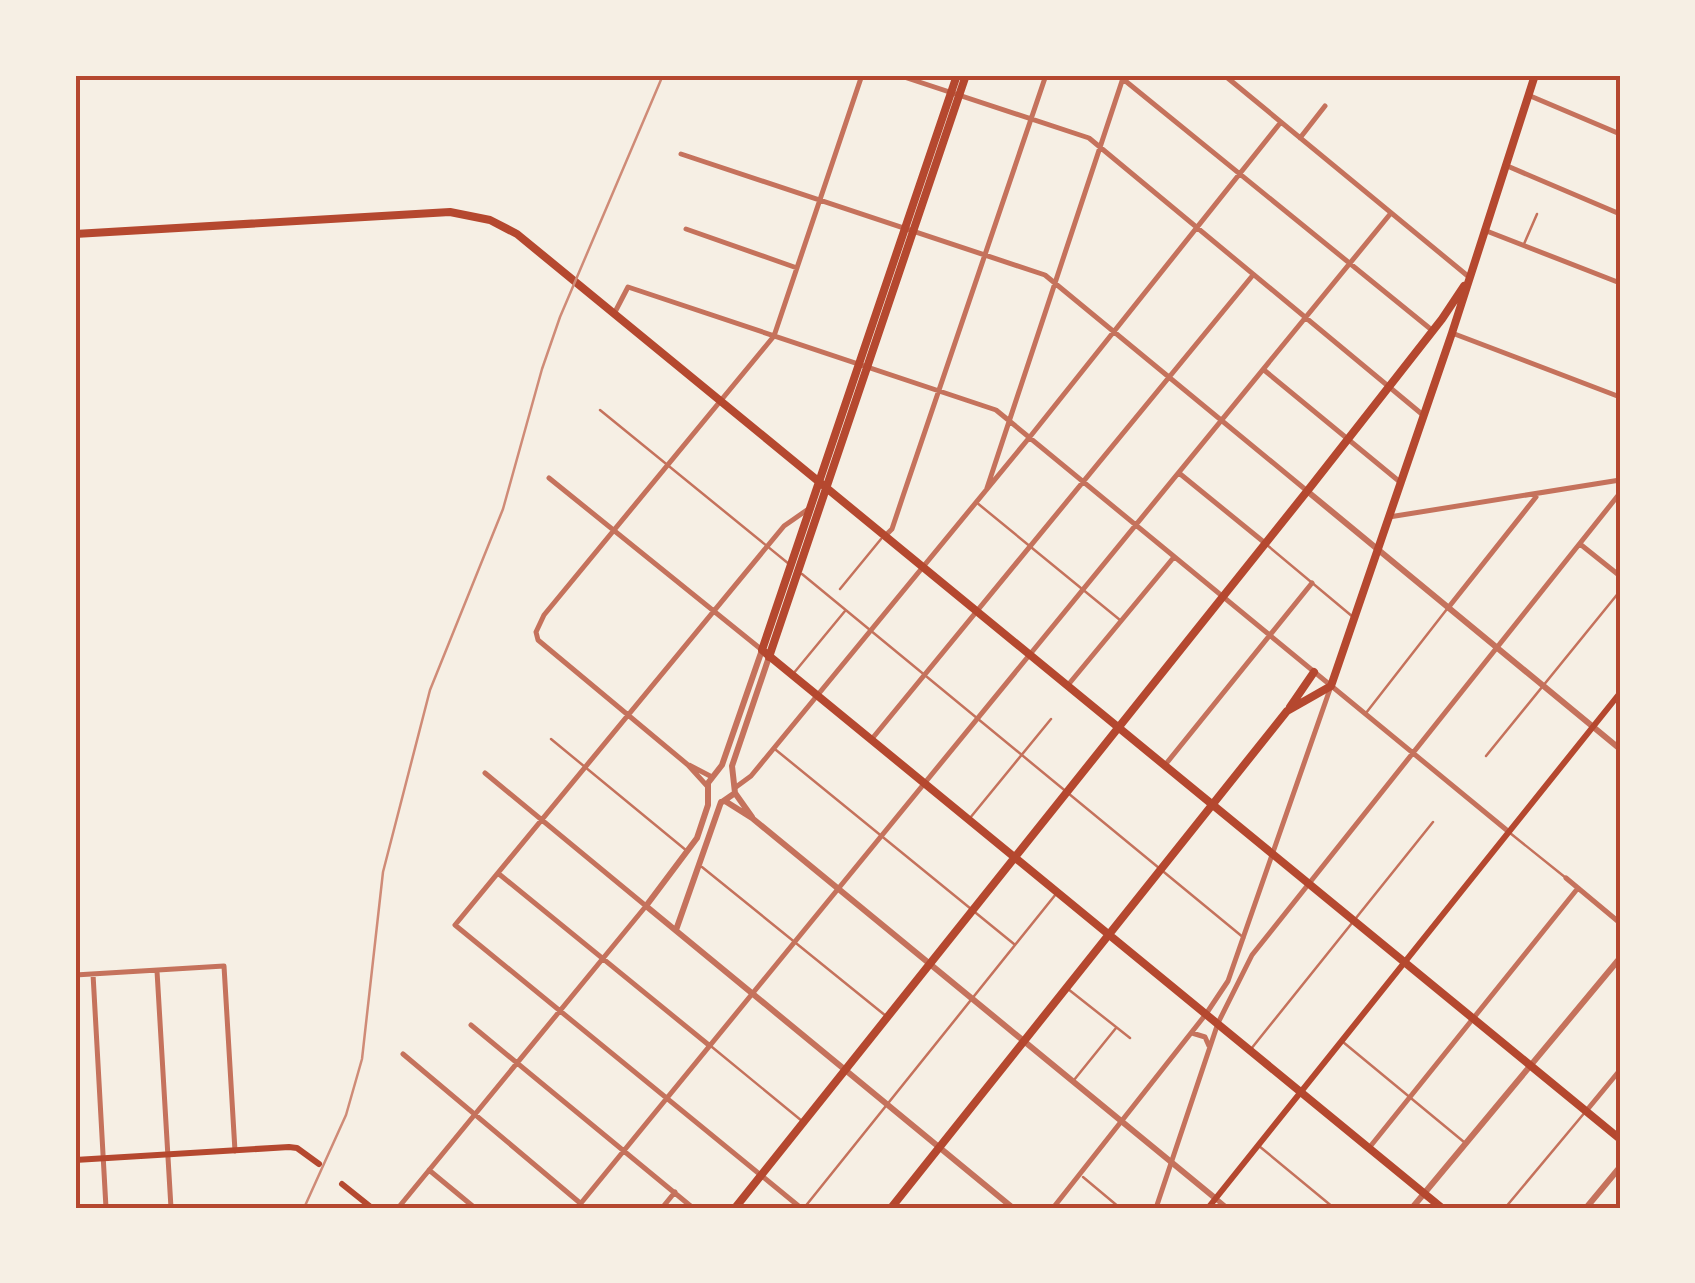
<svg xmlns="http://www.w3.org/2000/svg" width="1695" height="1283" viewBox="0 0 1695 1283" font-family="'Source Sans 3',sans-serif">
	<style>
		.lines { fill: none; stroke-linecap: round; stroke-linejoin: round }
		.service { stroke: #c5725c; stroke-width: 2.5 }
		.minor { stroke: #c5725c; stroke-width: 5 }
		.tertiary { stroke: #c5725c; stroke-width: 6 }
		.secondary { stroke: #b5482f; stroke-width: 6 }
		.primary { stroke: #b5482f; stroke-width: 8 }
		.rail { stroke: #cf8b77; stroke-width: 2.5 }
		.neatline { fill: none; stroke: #b5482f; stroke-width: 4 }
	</style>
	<rect width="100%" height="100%" fill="#f6efe4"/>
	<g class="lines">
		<path class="service" d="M 1524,244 L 1537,214
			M 600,410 L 789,564
			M 976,502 L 1120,620
			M 1267,545 L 1353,617
			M 802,574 L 1244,938
			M 840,589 L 881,539
			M 793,674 L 845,611
			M 1366,713 L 1447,609
			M 551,739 L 687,851
			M 776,750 L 1014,944
			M 1486,756 L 1620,591
			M 970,818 L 1051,719
			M 1510,833 L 1566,878
			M 702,867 L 886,1016
			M 1068,989 L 1130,1038
			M 1343,1042 L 1464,1142
			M 712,1047 L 802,1121
			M 1251,1049 L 1433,822
			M 1074,1080 L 1116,1028
			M 1259,1146 L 1334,1208
			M 1083,1177 L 1120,1208
			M 804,1208 L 1056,894
			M 1505,1208 L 1586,1111"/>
		<path class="minor" d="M 898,75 L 1089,138 L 1423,415
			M 1224,75 L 1469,277
			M 1123,79 L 1433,331
			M 1528,95 L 1620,134
			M 1300,138 L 1325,106
			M 681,154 L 1045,275 L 1306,490
			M 1505,165 L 1620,214
			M 686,229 L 797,268
			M 1484,230 L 1620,283
			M 615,312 L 628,287 L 996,410 L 1509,832
			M 1452,333 L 1620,397
			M 1264,370 L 1400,482
			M 1179,473 L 1265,543
			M 549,478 L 762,650
			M 987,488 L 1124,75
			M 1389,517 L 1620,480
			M 886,535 L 892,529 L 903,496 L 1046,75
			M 1580,544 L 1620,576
			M 1448,608 L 1536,497
			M 1068,685 L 1174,557
			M 871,740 L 1253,275
			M 689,765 L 712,777
			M 1165,765 L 1312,583
			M 708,787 L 688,765 L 538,640 L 536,632 L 544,615 L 774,336 L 862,75
			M 736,787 L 751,776 L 1029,438 L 1281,122
			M 499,874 L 710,1046
			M 1566,878 L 1620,923
			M 157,971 L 171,1208
			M 93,974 L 106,1208
			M 75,975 L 224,966 L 235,1151
			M 471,1025 L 693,1208
			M 1192,1033 L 1205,1037 L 1209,1046
			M 403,1054 L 586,1208
			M 1587,1110 L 1620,1070
			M 1369,1148 L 1578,888
			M 429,1170 L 475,1208
			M 1215,1198 L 1227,1208
			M 398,1208 L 646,906 L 485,773
			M 577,1208 L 1391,213
			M 662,1208 L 675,1192
			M 801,1208 L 455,925 L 784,526 L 807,510
			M 1053,1208 L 1206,1014 L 1228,981 L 1330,689
			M 1156,1208 L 1218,1023 L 1252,955 L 1620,493"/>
		<path class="tertiary" d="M 1307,491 L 1620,749
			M 762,650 L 722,765 L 708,783 L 708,805 L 697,838 L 646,906 L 1013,1208
			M 735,793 L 752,817
			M 725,801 L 752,818 L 1215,1198
			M 722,802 L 735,793 L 732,766 L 769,657
			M 676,930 L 721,802
			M 1412,1208 L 1620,958
			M 1586,1208 L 1620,1167"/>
		<path class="secondary" d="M 75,1160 L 289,1147 L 297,1148 L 319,1164
			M 342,1184 L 372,1208
			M 1208,1208 L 1620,693"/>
		<path class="primary" d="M 957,75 L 762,650 L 1442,1208
			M 75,234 L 450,212 L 490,220 L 517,234 L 1620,1139
			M 769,657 L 966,75
			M 1290,707 L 1314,672
			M 735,1208 L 1312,485 L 1442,319 L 1464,286
			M 891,1208 L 1287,711 L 1331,686 L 1452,333 L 1535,75"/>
		<path class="rail" d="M 304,1208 L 346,1115 L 362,1059 L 383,872 L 430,690 L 503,509 L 542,369 L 560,317 L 663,75"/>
	</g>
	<rect width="1695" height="1283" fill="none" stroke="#f6efe4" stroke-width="155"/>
	<rect x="78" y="78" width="1540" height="1128" class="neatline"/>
</svg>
